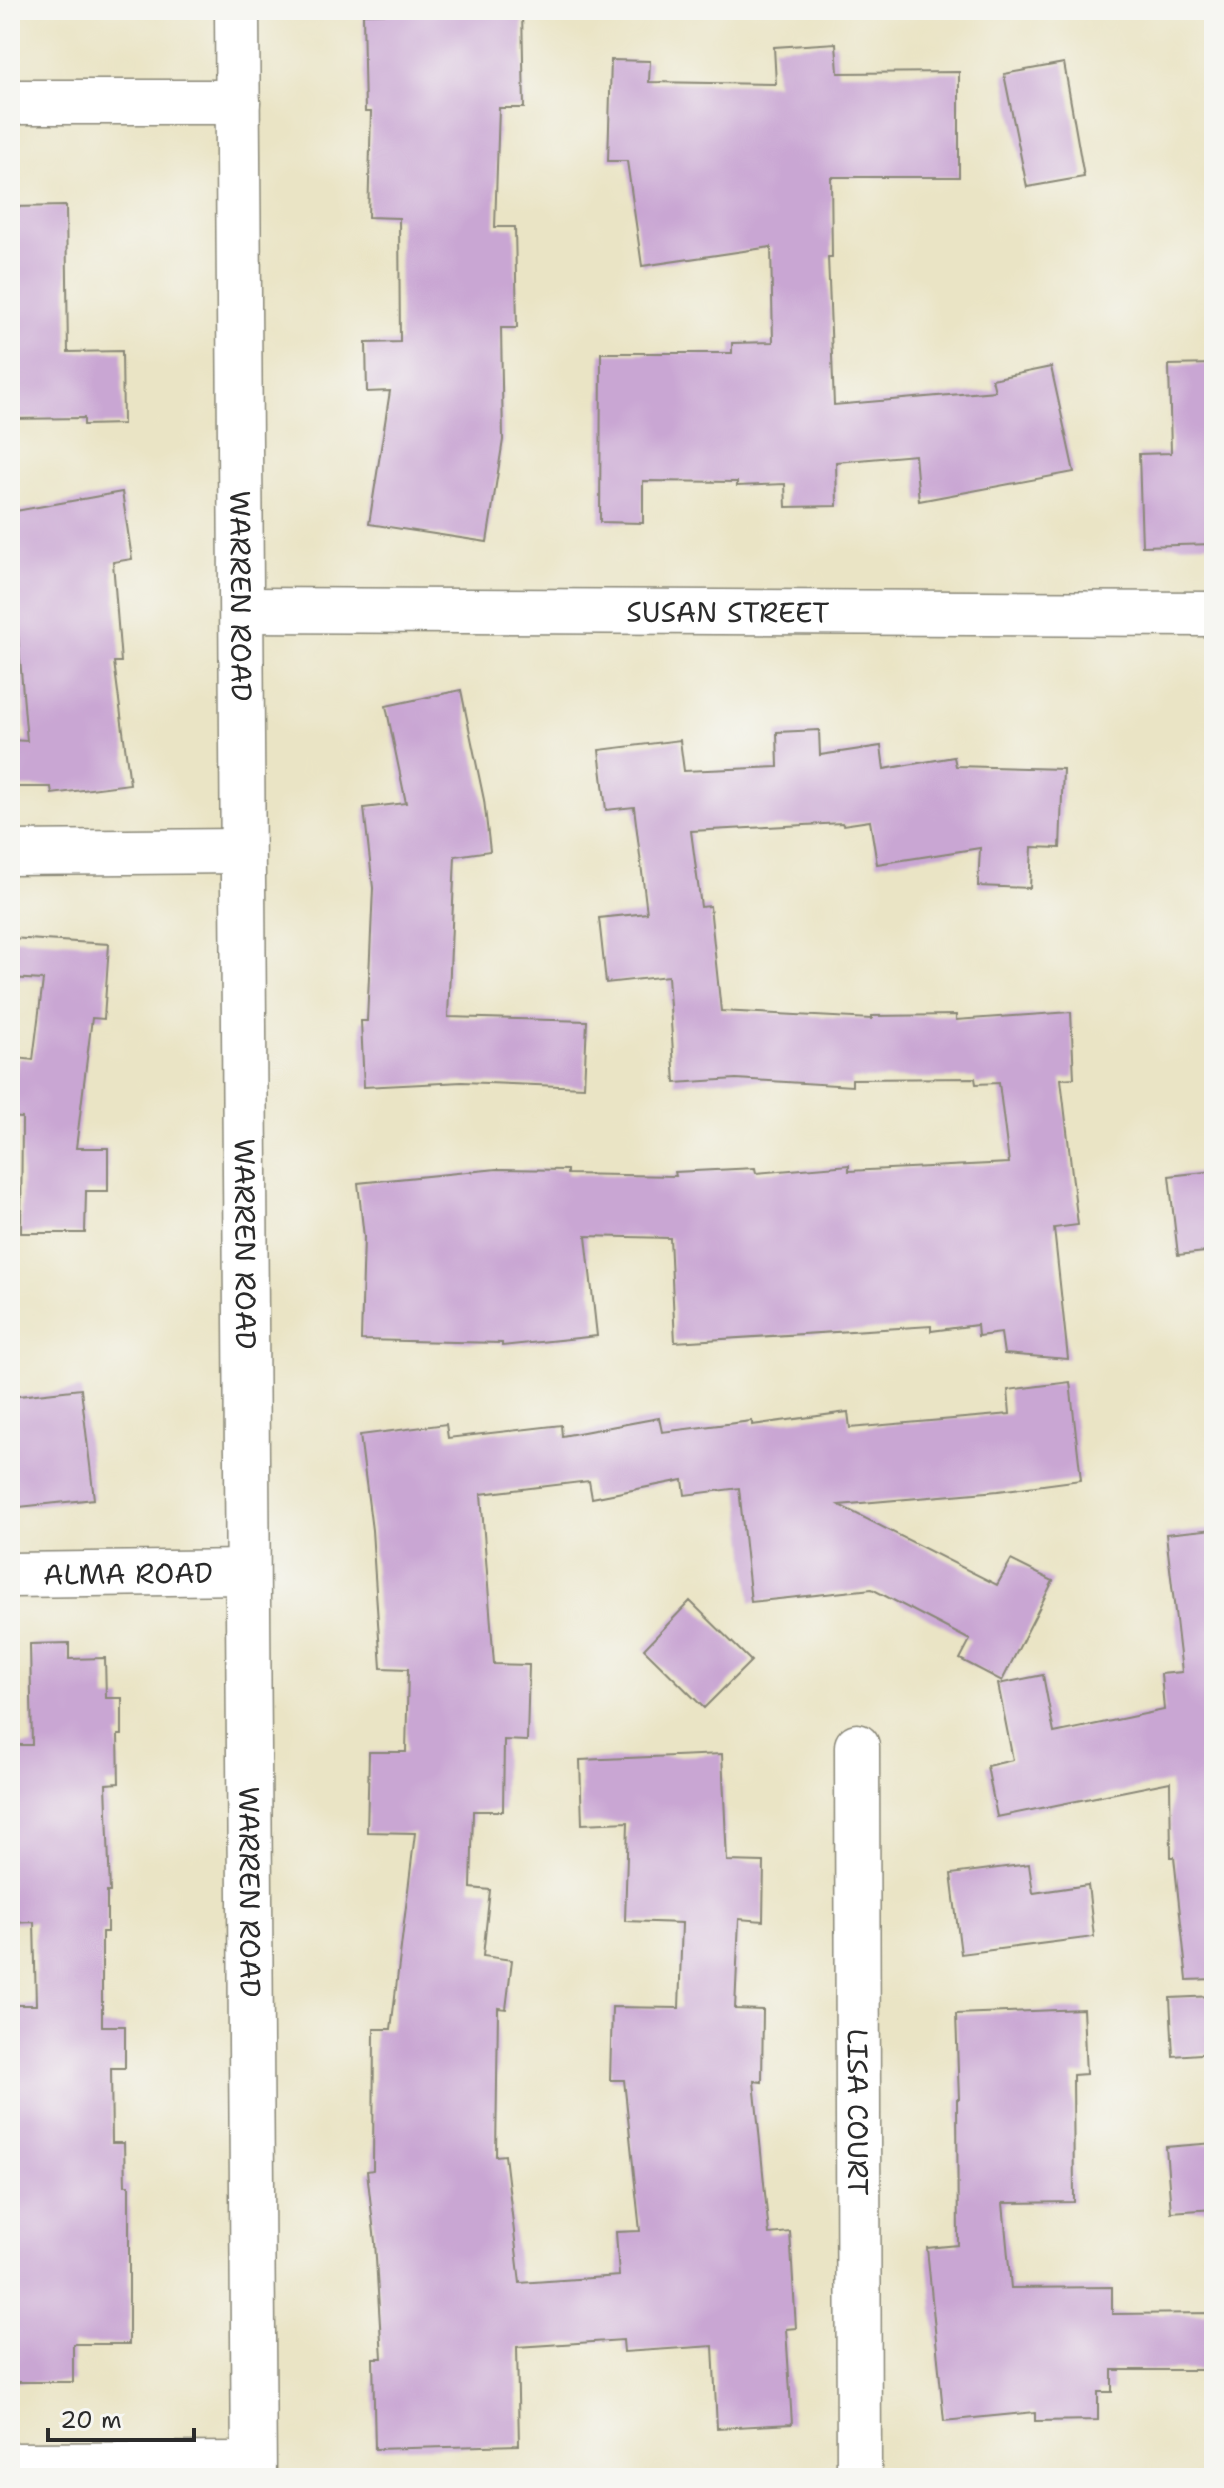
<svg xmlns="http://www.w3.org/2000/svg" width="1224" height="2488" viewBox="0 0 1224 2488" font-family="'Shantell Sans',sans-serif">
	<style>
		.building { fill: #c9a6d3 }
		.lines { fill: none; stroke-linecap: round; stroke-linejoin: round }
		.street-casing { stroke: #8a8878; stroke-width: 47 }
		.secondary-casing { stroke: #8a8878; stroke-width: 47 }
		.street { stroke: #fff; stroke-width: 44 }
		.secondary { stroke: #fff; stroke-width: 44 }
		.labels { text-anchor: middle; dominant-baseline: central; stroke-width: 6; stroke-linejoin: round; paint-order: stroke }
		.street-label { font-size: 28px; fill: #2b2b2b; stroke: #f6f6f2 }
	</style>
	<rect width="100%" height="100%" fill="#f6f6f2"/>
	<filter id="ink" filterUnits="userSpaceOnUse"><feTurbulence type="fractalNoise" baseFrequency=".0125" numOctaves="2"/><feDisplacementMap in="SourceGraphic" scale="16" xChannelSelector="R" yChannelSelector="G"/><feConvolveMatrix kernelMatrix="1 2 1 2 8 2 1 2 1" color-interpolation-filters="sRGB"/></filter>
	<filter id="wash" filterUnits="userSpaceOnUse"><feTurbulence type="fractalNoise" baseFrequency=".006" numOctaves="4" result="noise"/><feDisplacementMap in="SourceGraphic" scale="32" xChannelSelector="R" yChannelSelector="G"/><feGaussianBlur stdDeviation="1.8" result="paint"/><feColorMatrix in="noise" values="0 0 0 0 0 0 0 0 0 0 0 0 0 0 0 0 0 1.4 0 .05"/><feComposite in="paint" operator="in"/></filter>
	<g filter="url(#wash)">
		<rect width="100%" height="100%" fill="#eae4c5"/>
		<g id="blocks">
			<path class="building" d="M 522,10 L 524,108 L 499,108 L 495,227 L 515,227 L 517,328 L 501,328 L 503,440 L 487,542 L 369,524 L 390,391 L 367,392 L 366,343 L 400,342 L 399,218 L 368,217 L 371,112 L 365,112 L 363,14 Z
				M 836,43 L 838,73 L 959,72 L 959,177 L 831,177 L 832,257 L 828,257 L 834,405 L 995,391 L 992,379 L 1051,367 L 1074,472 L 919,501 L 915,455 L 836,462 L 837,506 L 786,507 L 785,484 L 737,486 L 737,482 L 643,481 L 643,523 L 600,522 L 601,353 L 732,353 L 732,343 L 773,342 L 771,247 L 642,266 L 627,161 L 608,161 L 611,60 L 650,61 L 649,82 L 776,84 L 774,47 Z
				M 1064,63 L 1084,177 L 1027,187 L 1004,74 Z
				M 66,206 L 68,352 L 122,351 L 123,424 L 84,425 L 84,418 L 10,419 L 10,207 Z
				M 1214,364 L 1214,544 L 1142,546 L 1139,454 L 1171,453 L 1169,365 Z
				M 122,492 L 132,559 L 113,562 L 121,662 L 114,662 L 130,784 L 52,794 L 51,787 L 10,787 L 10,740 L 27,741 L 18,635 L 10,635 L 10,512 Z
				M 461,690 L 484,800 L 490,851 L 455,856 L 448,1017 L 587,1021 L 584,1087 L 462,1082 L 364,1087 L 361,1021 L 367,1021 L 373,888 L 364,808 L 406,803 L 386,706 Z
				M 819,730 L 820,755 L 881,746 L 884,769 L 954,757 L 956,766 L 1063,769 L 1060,848 L 1032,847 L 1030,888 L 978,886 L 980,848 L 877,864 L 870,821 L 843,825 L 842,823 L 691,831 L 701,907 L 710,906 L 721,1011 L 872,1019 L 872,1016 L 956,1015 L 956,1020 L 1071,1012 L 1074,1078 L 1061,1079 L 1078,1225 L 1054,1228 L 1068,1359 L 1004,1354 L 1001,1333 L 978,1336 L 977,1325 L 931,1331 L 931,1326 L 675,1342 L 670,1238 L 586,1236 L 597,1336 L 502,1346 L 502,1343 L 361,1340 L 364,1237 L 358,1183 L 497,1169 L 567,1170 L 567,1174 L 676,1176 L 675,1172 L 755,1168 L 756,1173 L 849,1165 L 849,1171 L 1009,1163 L 999,1083 L 976,1084 L 975,1078 L 852,1079 L 852,1086 L 736,1079 L 675,1083 L 668,976 L 606,983 L 599,918 L 647,913 L 634,807 L 606,810 L 599,750 L 680,740 L 684,771 L 778,767 L 777,732 Z
				M 10,938 L 109,944 L 104,1019 L 92,1018 L 76,1148 L 108,1148 L 108,1191 L 86,1191 L 85,1233 L 21,1233 L 22,1118 L 10,1117 L 18,1058 L 33,1060 L 43,980 L 10,978 Z
				M 1214,1171 L 1214,1251 L 1178,1255 L 1169,1176 Z
				M 1070,1382 L 1081,1480 L 998,1491 L 839,1505 L 997,1585 L 1011,1560 L 1053,1581 L 1002,1681 L 960,1659 L 970,1640 L 872,1589 L 751,1602 L 739,1488 L 685,1495 L 683,1480 L 592,1498 L 589,1481 L 481,1494 L 494,1664 L 529,1665 L 527,1741 L 504,1740 L 503,1811 L 473,1811 L 471,1888 L 490,1890 L 483,1956 L 512,1960 L 506,2009 L 498,2008 L 496,2156 L 505,2155 L 520,2283 L 619,2276 L 616,2232 L 640,2231 L 624,2080 L 610,2080 L 612,2007 L 679,2008 L 682,1923 L 625,1921 L 628,1822 L 582,1824 L 580,1760 L 722,1754 L 727,1861 L 764,1862 L 763,1921 L 739,1919 L 735,2009 L 763,2010 L 762,2082 L 754,2081 L 769,2234 L 790,2232 L 796,2328 L 786,2329 L 792,2424 L 717,2428 L 713,2346 L 624,2352 L 623,2340 L 517,2347 L 519,2445 L 375,2449 L 373,2358 L 382,2358 L 375,2242 L 367,2171 L 373,2170 L 374,2029 L 391,2029 L 415,1833 L 367,1832 L 369,1752 L 406,1752 L 408,1669 L 381,1668 L 372,1530 L 360,1435 L 446,1424 L 448,1438 L 561,1425 L 562,1436 L 659,1418 L 662,1432 L 752,1421 L 752,1425 L 848,1412 L 850,1428 L 1010,1414 L 1008,1390 Z
				M 81,1389 L 94,1499 L 10,1508 L 10,1397 Z
				M 1214,1529 L 1214,1979 L 1187,1980 L 1174,1857 L 1171,1857 L 1170,1782 L 997,1817 L 987,1766 L 1013,1760 L 998,1684 L 1043,1675 L 1054,1733 L 1164,1710 L 1161,1674 L 1182,1672 L 1166,1534 Z
				M 690,1601 L 751,1661 L 704,1708 L 644,1649 Z
				M 69,1643 L 69,1659 L 105,1658 L 106,1698 L 122,1698 L 122,1735 L 118,1735 L 119,1783 L 106,1784 L 110,1892 L 107,1892 L 107,1932 L 102,1932 L 102,2026 L 125,2026 L 125,2068 L 111,2068 L 112,2143 L 124,2143 L 125,2185 L 129,2185 L 129,2344 L 73,2344 L 73,2382 L 10,2382 L 10,2005 L 36,2005 L 34,1922 L 10,1923 L 10,1745 L 32,1745 L 30,1644 Z
				M 1029,1864 L 1033,1893 L 1088,1885 L 1094,1937 L 961,1954 L 951,1874 Z
				M 1214,1996 L 1214,2053 L 1173,2056 L 1170,1998 Z
				M 1083,2009 L 1086,2074 L 1073,2075 L 1074,2202 L 1003,2203 L 1011,2288 L 1112,2287 L 1112,2314 L 1214,2313 L 1214,2370 L 1112,2370 L 1112,2392 L 1098,2392 L 1098,2420 L 1035,2421 L 1035,2412 L 944,2421 L 927,2248 L 958,2245 L 957,2099 L 959,2099 L 956,2014 Z
				M 1214,2143 L 1214,2209 L 1171,2212 L 1166,2147 Z"/>
		</g>
	</g>
	<g filter="url(#ink)">
		<use href="#blocks" fill-opacity="0" stroke="#8a8878" stroke-width="2"/>
		<g class="lines">
			<g class="street-casing">
				<g id="street">
					<path d="M 10,102 L 238,102"/>
					<path id="s1" d="M 242,610 L 1214,614"/>
					<path d="M 10,853 L 242,851"/>
					<path id="s2" d="M 10,1575 L 247,1572"/>
					<path id="s3" d="M 857,1746 L 859,2478"/>
					<path d="M 10,2465 L 253,2464"/>
				</g>
			</g>
			<g class="secondary-casing">
				<g id="secondary">
					<path id="s4" d="M 237,10 L 254,2478"/>
				</g>
			</g>
			<use href="#street" class="street"/>
			<use href="#secondary" class="secondary"/>
		</g>
	</g>
	<g class="labels">
		<g class="street-label">
			<text stroke="none"><textPath href="#s4" startOffset="586">WARREN ROAD</textPath></text>
			<text stroke="none"><textPath href="#s1" startOffset="486">SUSAN STREET</textPath></text>
			<text stroke="none"><textPath href="#s4" startOffset="1234">WARREN ROAD</textPath></text>
			<text stroke="none"><textPath href="#s2" startOffset="118">ALMA ROAD</textPath></text>
			<text stroke="none"><textPath href="#s4" startOffset="1882">WARREN ROAD</textPath></text>
			<text stroke="none"><textPath href="#s3" startOffset="366">LISA COURT</textPath></text>
		</g>
	</g>
	<rect width="1224" height="2488" fill="none" stroke="#f6f6f2" stroke-width="40"/>
	<path d="M48 2428v12h146v-12" fill="none" stroke="#2b2b2b" stroke-width="4"/>
	<text x="60" y="2428" font-size="24" fill="#2b2b2b" stroke="#f6f6f2" stroke-width="6" paint-order="stroke">20 m</text>
</svg>
